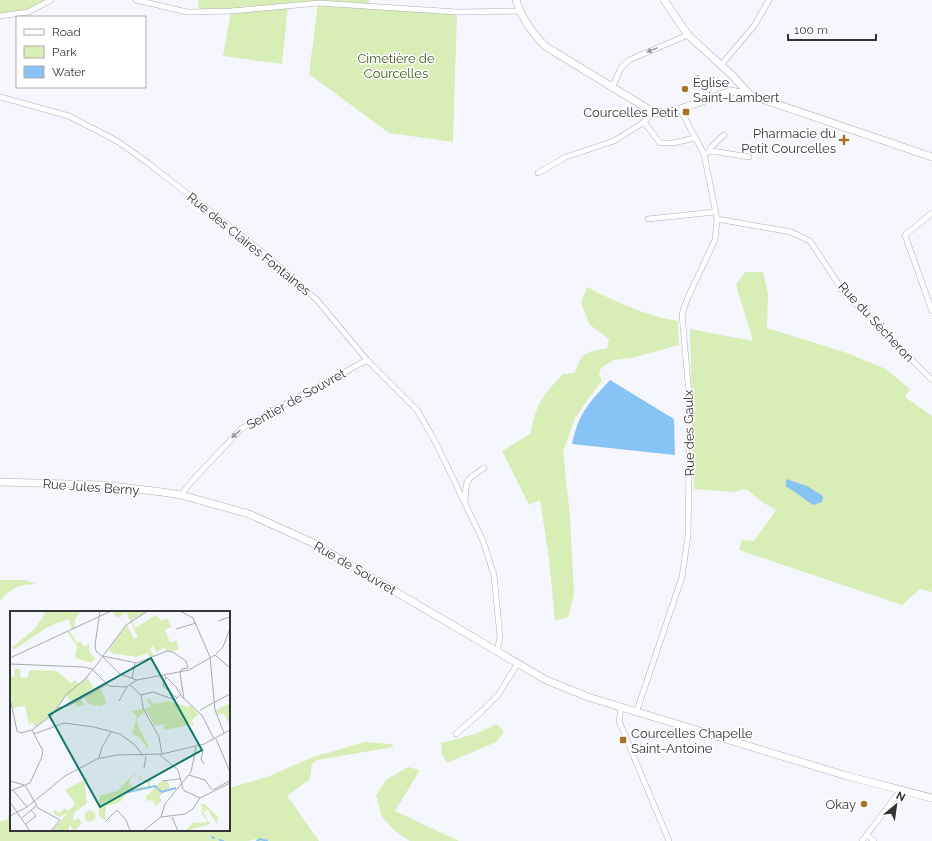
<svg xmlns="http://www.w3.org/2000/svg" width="932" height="841" viewBox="0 0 932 841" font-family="Raleway,sans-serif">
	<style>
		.green { fill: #d9edb6 }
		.water { fill: #88c3f5 }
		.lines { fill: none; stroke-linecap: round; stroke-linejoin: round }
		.stream { stroke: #88c3f5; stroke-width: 2 }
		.street-casing { stroke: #afb0b7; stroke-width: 6 }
		.secondary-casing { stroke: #afb0b7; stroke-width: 8 }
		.street { stroke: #fff; stroke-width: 5 }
		.secondary { stroke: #fff; stroke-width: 7 }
		.oneway { fill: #9a9a9c }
		.poi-dot { fill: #a57429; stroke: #fff; stroke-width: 1.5 }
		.labels { text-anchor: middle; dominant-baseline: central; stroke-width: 3; stroke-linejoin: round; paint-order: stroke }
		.park-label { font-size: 13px; fill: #455719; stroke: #fff }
		.poi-label { font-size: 13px; fill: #353538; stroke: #fff; text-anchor: end }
		.street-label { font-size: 13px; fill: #353538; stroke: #fff }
		.inset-river { fill: none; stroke: #88c3f5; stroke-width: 2 }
		.inset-road { fill: none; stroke: #a9a9af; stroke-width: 1 }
		.view { fill: #0f766e; fill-opacity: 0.15; stroke: #0f766e; stroke-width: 2 }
		.inset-edge { fill: none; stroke: #353538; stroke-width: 2 }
	</style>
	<rect width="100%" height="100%" fill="#f6f7fe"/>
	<path class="green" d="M 0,0 L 49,0 L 21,13 L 0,16 Z
		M 198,0 L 369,0 L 369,5 L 457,12 L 453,142 L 389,133 L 309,74 L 318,3 L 288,5 L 282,64 L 223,56 L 231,11 L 199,12 Z
		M 745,272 L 763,272 L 768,294 L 767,328 L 844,352 L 886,369 L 910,389 L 905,397 L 932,416 L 932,592 L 920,589 L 902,605 L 739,550 L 742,540 L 754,541 L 776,510 L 762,502 L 746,489 L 733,492 L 694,489 L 690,329 L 753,341 L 736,285 Z
		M 587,287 C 616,302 646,316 678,321 L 679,345 L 632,358 L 614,360 L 601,368 L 599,375 L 602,380 L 575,418 L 563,452 L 570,516 L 574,595 L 568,617 L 555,621 L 549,559 L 540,500 L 529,505 L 502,451 L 530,434 C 537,403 541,397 563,374 L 575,373 C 581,351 587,352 607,348 L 609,339 L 590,325 L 581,303 Z
		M 0,580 L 25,580 L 36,584 C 18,585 12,587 0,601 Z
		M 497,724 L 504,732 L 496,742 L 447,763 L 442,754 L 441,743 L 475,734 Z
		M 365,742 L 391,744 L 394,747 L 317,760 L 312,764 L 310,779 L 287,796 L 319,841 L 259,841 L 255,839 L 249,841 L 0,841 L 0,821 L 7,820 L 11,811 L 11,830 L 229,830 L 229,788 L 267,777 L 313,757 Z
		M 408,767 L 420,770 L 395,811 L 459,841 L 410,841 L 395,831 L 382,817 L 376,795 L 386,780 Z"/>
	<path class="water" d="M 610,380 L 674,419 L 675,455 L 572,444 C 579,412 589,403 610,380 Z
		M 786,479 L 807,486 L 823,496 L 822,502 L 813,505 L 789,488 L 786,487 Z"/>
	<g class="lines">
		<path class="stream" d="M 212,837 L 214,838
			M 220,840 L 223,841
			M 257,841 L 260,839 L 267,841"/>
		<g class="street-casing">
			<path id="street" d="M 136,0 L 187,12 L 232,11 L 319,3 L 457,12 L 519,11
				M 0,16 L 28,12 L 51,0
				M 721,65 L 754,26 L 769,0
				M 612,88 L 621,68 L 629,60 L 688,35
				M 0,97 L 69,116 L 117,141 L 148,163 L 265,254 L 317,300 L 367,360 L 417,410 L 436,443 L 483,541 L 494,575 L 500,637 L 497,651
				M 644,122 L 660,143 L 673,143 L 695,138
				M 709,152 L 711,147 L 724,135
				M 704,154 L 712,151 L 749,157
				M 538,173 L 566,157 L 614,141 L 644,122 L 653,112
				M 932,213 L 905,235 L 932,311
				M 648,219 L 715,212
				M 717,219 L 791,232 L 810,241 L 843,291 L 932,380
				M 181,495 L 192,481 L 241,429 L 265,415 L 367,360
				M 465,502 C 466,480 465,480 484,468
				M 621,708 L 619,721 L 669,841
				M 636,713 L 682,577 L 688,536 L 690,406 L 682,314 L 688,297 L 715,240 L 717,219 L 704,154 L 680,109
				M 456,734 L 481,712 L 498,695 L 518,663
				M 867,835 L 874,841
				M 862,841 L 900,791"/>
		</g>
		<g class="secondary-casing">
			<path id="secondary" d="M 516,0 C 522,19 532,32 545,46 L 653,112 L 665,113 L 680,109 L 731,91 L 750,95 L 932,157
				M 664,0 L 688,35 L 732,75 L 750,95
				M 0,482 L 102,485 L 162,492 L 181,495 L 249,514 L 311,542 L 546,680 L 588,697 L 847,776 L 932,798"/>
		</g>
		<use href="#street" class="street"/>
		<use href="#secondary" class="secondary"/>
	</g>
	<defs><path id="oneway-solid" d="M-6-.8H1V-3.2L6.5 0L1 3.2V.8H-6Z"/></defs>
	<g class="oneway">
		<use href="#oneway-solid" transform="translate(652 50) rotate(158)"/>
		<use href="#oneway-solid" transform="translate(236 434) rotate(138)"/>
	</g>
	<g class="poi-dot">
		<circle cx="685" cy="89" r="4"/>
		<rect x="682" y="108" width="8" height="8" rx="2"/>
		<path d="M842 134h4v4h4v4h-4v4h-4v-4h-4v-4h4z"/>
		<rect x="619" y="736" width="8" height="8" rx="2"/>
		<circle cx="864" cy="804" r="4"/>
	</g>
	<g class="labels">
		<g class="park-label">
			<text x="396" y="58">Cimetière de<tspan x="396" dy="15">Courcelles</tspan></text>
		</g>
		<g class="poi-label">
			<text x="693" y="82" text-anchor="start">Église<tspan x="693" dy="15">Saint-Lambert</tspan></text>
			<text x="678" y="112">Courcelles Petit</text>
			<text x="836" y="133">Pharmacie du<tspan x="836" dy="15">Petit Courcelles</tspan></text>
			<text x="631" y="733" text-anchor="start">Courcelles Chapelle<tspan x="631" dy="15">Saint-Antoine</tspan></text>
			<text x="856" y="804">Okay</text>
		</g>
		<g class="street-label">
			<text transform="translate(249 244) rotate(39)">Rue des Claires Fontaines</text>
			<text transform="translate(876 322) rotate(47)">Rue du Sécheron</text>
			<text transform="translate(296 399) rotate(-29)">Sentier de Souvret</text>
			<text transform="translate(689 433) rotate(-91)">Rue des Gaulx</text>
			<text transform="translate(91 487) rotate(4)">Rue Jules Berny</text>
			<text transform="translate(355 568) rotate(30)">Rue de Souvret</text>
		</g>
	</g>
	<g transform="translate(10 611)">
		<rect width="220" height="220" fill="#f6f7fe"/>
		<path d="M 36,0 L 71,0 L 65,8 L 65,18 L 62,19 L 59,8 L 50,11 L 36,17 L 4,39 L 2,36 L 25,18 ZM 102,0 L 133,0 L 134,2 L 122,9 L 125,17 L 146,4 L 152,10 L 157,7 L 161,16 L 155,19 L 160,31 L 167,30 L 169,39 L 156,40 L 155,36 L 146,41 L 143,35 L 140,37 L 144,45 L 139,46 L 138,42 L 126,46 L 101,42 L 99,38 L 117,14 L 124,28 L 128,27 L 116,1 L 107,7 ZM 60,20 L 67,32 L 70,30 L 74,35 L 79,33 L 80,42 L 85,47 L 82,52 L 65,47 L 67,35 L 57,21 ZM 4,58 L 10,58 L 11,67 L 17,67 L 20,59 L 47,60 L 61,72 L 65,69 L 69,73 L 77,66 L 84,77 L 79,79 L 80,82 L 90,77 L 97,92 L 90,95 L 78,93 L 74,85 L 71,87 L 74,94 L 67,96 L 65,91 L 62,93 L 56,84 L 42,104 L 25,116 L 23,112 L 19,113 L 15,95 L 2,97 L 0,65 L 5,66 ZM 139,87 L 143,93 L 159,90 L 178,96 L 180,94 L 189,103 L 182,109 L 184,115 L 178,112 L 175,115 L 153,119 L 155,113 L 145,115 L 135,98 L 142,95 L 137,90 ZM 220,92 L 220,115 L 213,102 L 207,105 L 206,99 ZM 133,98 L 135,100 L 127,108 L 128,115 L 138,134 L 138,138 L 129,126 L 122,123 L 127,105 L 121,100 ZM 127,162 L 120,168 L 119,173 L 125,177 L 138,175 L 137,171 L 129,168 L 130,163 L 132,169 L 146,169 L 140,171 L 141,177 L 138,178 L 118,180 L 110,191 L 96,195 L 95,210 L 89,205 L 89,187 L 91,184 L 107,180 L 124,163 ZM 79,166 L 75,173 L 77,192 L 64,202 L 63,208 L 63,210 L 68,207 L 72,212 L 64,220 L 59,213 L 59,220 L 41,220 L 58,202 L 49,206 L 43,202 L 45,199 L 49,202 L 55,197 L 57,200 L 64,195 L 65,192 L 55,179 ZM 158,170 L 160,177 L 149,185 L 152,190 L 146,195 L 142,189 L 137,190 L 136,185 L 127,186 L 138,184 L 150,171 ZM 191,193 L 195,193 L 208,206 L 207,213 L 197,198 L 195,197 L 196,202 L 192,199 ZM74.5 205a5.5 5.5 0 1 1 11 0a5.5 5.5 0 1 1-11 0ZM 190,200 L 194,202 L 200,213 L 175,220 L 183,212 L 198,211 Z" fill="#d9edb6"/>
		<path class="inset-river" d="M 148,178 L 152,181 L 166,177M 114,182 L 145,175 L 147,177"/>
		<path class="inset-road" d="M 90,0 L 85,34 L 86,40 L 92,45M 170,0 L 183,7 L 200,46 L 205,99 L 214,122M 208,10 L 220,6M 166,18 L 186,12M 206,43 L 213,36 L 220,17M 93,45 L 116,14 L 138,0M 0,47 L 101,0M 94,47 L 92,45 L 127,52 L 157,40 L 163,41 L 176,50 L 178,57 L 172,58 L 170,62 L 174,88M 94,47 L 110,63 L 127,69M 0,53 L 74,56 L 82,58 L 99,75 L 116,76 L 127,69 L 179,59 L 205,44 L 220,57M 154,64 L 166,76 L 172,86 L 192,104 L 204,128M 156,66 L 153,75 L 167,87M 122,67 L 125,52M 120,74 L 131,84 L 133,97 L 149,126 L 152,143M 131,84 L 143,81 L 165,89 L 170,84M 0,87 L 7,120 L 11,122 L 22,119M 109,90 L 117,76M 48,97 L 60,94 L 97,73M 190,99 L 220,83M 22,119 L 43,103 L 56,84 L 75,68 L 92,47M 24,123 L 54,112 L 84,116 L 110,123 L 125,134 L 133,145M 206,128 L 220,161M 193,139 L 191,148 L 194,153M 150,144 L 168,159 L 173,178M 89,147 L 92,136 L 101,121M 134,157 L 136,145M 179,164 L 195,169 L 202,179M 0,170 L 14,174M 152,170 L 170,168M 15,174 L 28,197 L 50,209 L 41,220M 3,179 L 17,196M 173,179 L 190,187M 203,179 L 219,170 L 220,172M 0,180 L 20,172 L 31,148 L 33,140 L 22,119M 0,191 L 20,220M 0,205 L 17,196 L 55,165 L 87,148 L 106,144 L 152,143 L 194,133 L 220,119M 151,206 L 155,193 L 181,161 L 186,136M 151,206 L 175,203 L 183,198 L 190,187 L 220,172M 162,206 L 168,220M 12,207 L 26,195M 95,211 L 107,199 L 116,209 L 120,220M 16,213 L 26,205 L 21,199M 133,220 L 151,206"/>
		<path class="view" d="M 141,47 L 192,139 L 90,196 L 39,104 Z"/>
		<rect width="220" height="220" class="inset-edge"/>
	</g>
	<rect x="16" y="16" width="130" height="72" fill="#ffffff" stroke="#aeaeaf"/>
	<rect x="24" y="29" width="20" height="6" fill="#ffffff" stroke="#aeaeaf"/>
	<text x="52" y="36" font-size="12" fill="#353538">Road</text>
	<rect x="24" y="46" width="20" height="12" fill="#d9edb6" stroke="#aeaeaf"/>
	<text x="52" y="56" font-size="12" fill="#353538">Park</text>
	<rect x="24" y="66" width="20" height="12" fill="#88c3f5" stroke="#aeaeaf"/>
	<text x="52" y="76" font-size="12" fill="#353538">Water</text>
	<g transform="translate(896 805) rotate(29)" stroke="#ffffff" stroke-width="3" paint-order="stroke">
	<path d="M0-3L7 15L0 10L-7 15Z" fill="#353538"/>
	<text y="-6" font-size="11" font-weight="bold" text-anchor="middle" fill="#353538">N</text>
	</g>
	<path d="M788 34v6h88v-6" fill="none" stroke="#353538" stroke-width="2"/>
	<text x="794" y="34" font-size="12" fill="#353538" stroke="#ffffff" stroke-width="3" paint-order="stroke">100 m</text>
</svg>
